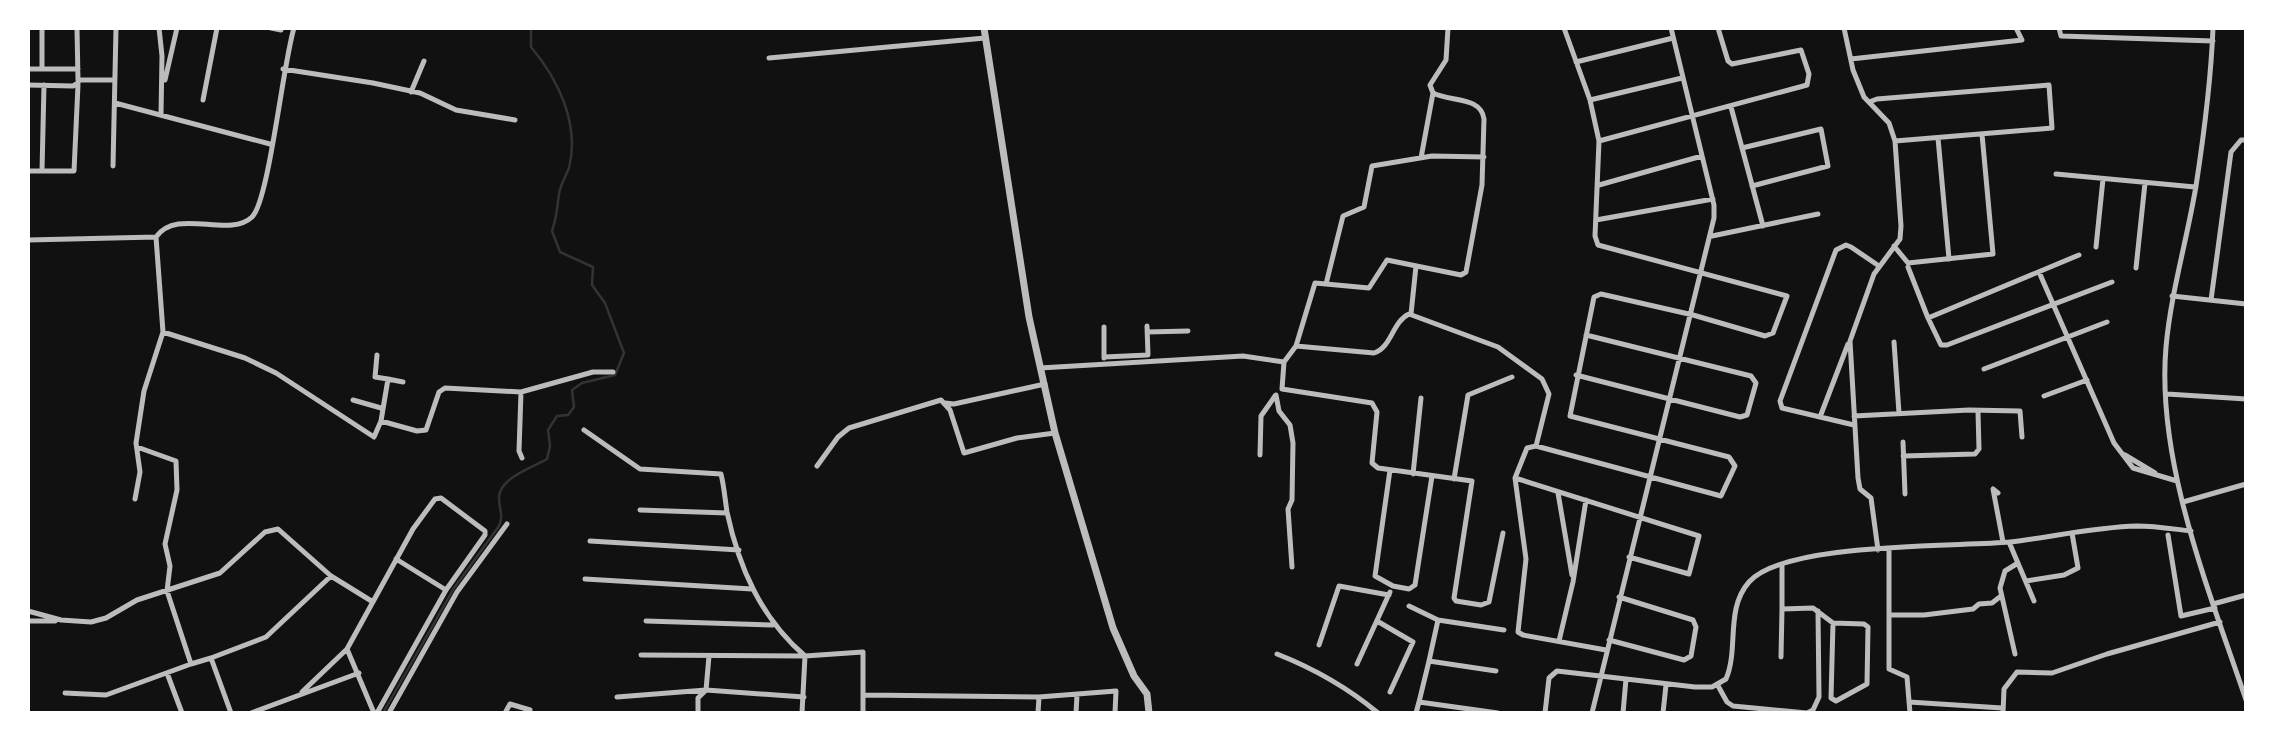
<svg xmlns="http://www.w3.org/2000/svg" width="2274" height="741" viewBox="0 0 2274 741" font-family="Montserrat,sans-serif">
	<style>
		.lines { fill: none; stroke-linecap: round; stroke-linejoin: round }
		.stream { stroke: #333; stroke-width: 2.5 }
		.minor { stroke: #bcbcbc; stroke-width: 5 }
		.tertiary { stroke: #bcbcbc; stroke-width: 7 }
	</style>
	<rect width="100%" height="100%" fill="#111"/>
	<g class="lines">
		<path class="stream" d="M 383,713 L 454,588 L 499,526 C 504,514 499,510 499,498 C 499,478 532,468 547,459 L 550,446 L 548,430 L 557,416 L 568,415 L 574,407 L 572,390 L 582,383 L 615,375 L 624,353 L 605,303 L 592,285 L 593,267 L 560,252 L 552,231 C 557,217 557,208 559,194 C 560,185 566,176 569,168 C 580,124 558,79 531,47 L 531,28"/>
		<path class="minor" d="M 42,28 L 42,69
			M 77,28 L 78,80 L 114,80
			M 159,28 L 162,56 L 161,114
			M 271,28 L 281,30
			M 1448,28 L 1446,60 L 1430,85 L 1433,93 C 1450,102 1481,96 1484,119 L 1482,185 L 1466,272 L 1461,275 L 1387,260 L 1369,288 L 1315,283 L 1296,346 L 1284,362 L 1282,389 L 1372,403 L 1377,412 L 1372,463 L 1378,468 L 1472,481 L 1454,598 L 1456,601 L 1481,605 L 1489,602 L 1503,533
			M 1844,28 L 1853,70 L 1864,97 L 1889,123 L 1895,141 L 1901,226 L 1900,239 L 1874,274 L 1850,341 L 1858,478 L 1860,489 L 1871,498 L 1878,550
			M 2059,28 L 2061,36 L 2213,41
			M 2213,28 C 2211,80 2204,134 2196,186 C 2187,240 2171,292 2166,347 C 2156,462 2210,593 2246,700
			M 769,58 L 985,38
			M 1851,59 L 2022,40 L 2016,28
			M 1576,62 L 1673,38
			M 28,69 L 78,69
			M 283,69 L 373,83 L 420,93 L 456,110 L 515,120
			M 165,80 L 177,28
			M 28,85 L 73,86 L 78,83
			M 411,92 L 424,61
			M 203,100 L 217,28
			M 1590,100 L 1682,78
			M 1869,102 L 1877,99 L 2049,85 L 2052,128 L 1895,141
			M 115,103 L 270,144
			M 1731,107 L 1763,226
			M 1938,138 L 1949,259
			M 1599,141 L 1807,85 L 1809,74 L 1801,50 L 1732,64 L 1728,61 L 1718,28
			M 1742,148 L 1821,129 L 1828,166 L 1752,186
			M 1421,158 L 1433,93
			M 113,166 L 116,28
			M 28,171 L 74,171 L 78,85
			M 42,171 L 44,85
			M 2056,174 L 2195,187
			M 1599,185 L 1702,156
			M 1596,220 L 1713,199
			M 1712,236 L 1818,214
			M 156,237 C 177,207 229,239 252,217 C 269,201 283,63 294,28
			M 28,240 L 156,237
			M 1894,246 L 1908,263 L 1993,254 L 1982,134
			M 2096,247 L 2103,179
			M 1908,267 L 1928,318 L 2079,255
			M 2136,268 L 2145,183
			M 2039,272 L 2114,443 L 2133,468 L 2177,481
			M 1326,284 L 1343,216 L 1364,207 L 1372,166 L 1432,156 L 1484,157
			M 2172,296 L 2246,304
			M 2211,300 L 2231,152 L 2241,140 L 2246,140
			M 1411,314 L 1416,266
			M 1928,318 L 1941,345 L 1947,345 L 2112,282
			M 1104,327 L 1104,358
			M 163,332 L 245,358 L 276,373 L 374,437 L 381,421 L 417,431 L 426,430 L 439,392 L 445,388 L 521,392 L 593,372 L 613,372
			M 1147,332 L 1188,331
			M 1894,342 L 1899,413
			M 1296,346 L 1374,353 C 1392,347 1392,322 1409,314 L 1498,347 L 1542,379 L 1549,394 L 1536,446
			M 377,355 L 375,377 L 388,379 L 381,421
			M 1104,357 L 1148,355 L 1147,326
			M 1040,368 L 1243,356 L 1284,362
			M 1984,369 L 2107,322
			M 1576,375 L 1740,417 L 1747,415 L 1756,383 L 1751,376 L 1586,335
			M 388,379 L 403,382
			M 521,392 L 519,451 L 522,458
			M 2167,394 L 2246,399
			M 1276,395 L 1279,411 L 1290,425 L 1293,443 L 1292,500 L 1288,509 L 1292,567
			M 2044,396 L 2087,380
			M 353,400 L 381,408
			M 945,403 L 954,404 L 1045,384
			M 1854,416 L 1969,410 L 2020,411 L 2022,437
			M 1820,417 L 1848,344
			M 1854,425 L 1782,408 L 1780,401 L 1836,250 L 1846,245 L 1851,247 L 1879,266
			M 584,430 L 640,469 L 721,474 C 724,486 725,499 727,512 C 739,568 761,618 805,656
			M 1903,442 L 1905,494
			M 1536,446 L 1721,496 L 1735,466 L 1729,457 L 1570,416 L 1594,297 L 1601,294 L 1693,315 L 1765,336 L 1773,333 L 1787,296 L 1598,245 L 1595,236 L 1599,141 L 1590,100 L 1564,28
			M 1536,446 L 1527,448 L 1515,478 L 1526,559 L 1518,632 L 1523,635 L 1606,650
			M 137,447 L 176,461 L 177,490 L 165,544 L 170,566 L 167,591 L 191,664 L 211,658 L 231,713
			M 1260,455 L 1261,416 L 1275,396
			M 2125,455 L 2155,473
			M 1903,456 L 1975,454 L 1979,449 L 1978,412
			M 817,466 L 838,437 L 849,428 L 941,400 L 950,410 L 964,453 L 1017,438 L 1055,433
			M 1390,470 L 1375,576 L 1393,586 L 1409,589 L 1415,585 L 1432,476
			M 1413,474 L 1421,398
			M 1515,478 L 1699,536 L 1689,574 L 1629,557
			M 1454,479 L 1468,395 L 1512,377
			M 1558,493 L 1572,575
			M 1998,493 L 1993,489 L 2003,542
			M 135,499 L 140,472 L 136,443 L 144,391 L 163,332 L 156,237
			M 2183,502 L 2246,484
			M 640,510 L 727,513
			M 2168,535 L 2181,616 L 2215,608
			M 590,541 L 739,550
			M 2009,542 L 2034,601
			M 1889,549 L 1889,669 L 1907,677 L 1910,713
			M 396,559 L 446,590
			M 1782,564 L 1782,609 L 1813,608 L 1833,623 L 1864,624 L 1868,627 L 1867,684 L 1836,701 L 1831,698 L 1833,623
			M 585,579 L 752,589
			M 2026,581 L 2064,575 L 2078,568 L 2072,533
			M 2213,604 L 2246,595
			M 1409,606 L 1438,620
			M 28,611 L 61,620 L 91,622 L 106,618 L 137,600 L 220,573 L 265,532 L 278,529 L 331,576 L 373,602
			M 1889,615 L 1924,615 L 1973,609 L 1979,604 L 1992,603 L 2001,596
			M 28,621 L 55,621
			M 646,621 L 773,625
			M 1377,621 L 1413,642 L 1390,692
			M 1609,640 L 1684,660 L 1691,656 L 1696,627 L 1693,620 L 1619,597
			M 1559,641 L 1573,582 L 1586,500
			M 1319,645 L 1339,586 L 1389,595
			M 347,649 L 374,713
			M 1277,654 C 1315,669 1347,687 1378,713
			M 2015,654 L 2000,588 L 2005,571 L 2018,563
			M 641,655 L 805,656 L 863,652 L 863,713
			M 1781,657 L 1782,609
			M 211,658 L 266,637 L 331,576
			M 1429,661 L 1438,620 L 1504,630
			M 1357,664 L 1390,592
			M 167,673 L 182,713
			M 1717,684 L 1727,702 L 1733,706 L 1807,713 L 1813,710 L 1819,697 L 1818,611
			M 302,692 L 347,649 L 413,529 L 435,499 L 441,498 L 485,531 L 485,535 L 446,590 L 377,713
			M 65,693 L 106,695 L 191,664
			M 864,695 L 1039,697 L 1116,691 L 1115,713
			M 617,697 L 706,690 L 804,697
			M 1419,702 L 1429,661 L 1496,671
			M 1909,702 L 2002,708
			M 251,713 L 359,673
			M 389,713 L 457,592 L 507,524
			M 505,713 L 510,704 L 530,710
			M 698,713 L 698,698 L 706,690 L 709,656
			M 802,713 L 805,656
			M 1038,713 L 1039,697
			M 1076,713 L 1077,695
			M 1416,713 L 1419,702 L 1498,713
			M 1545,713 L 1549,678 L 1557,671 L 1695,687 L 1712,687 L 1726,679 C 1739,649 1725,609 1749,582 C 1784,542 1954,547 2010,542 C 2052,537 2095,527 2137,526 C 2155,526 2173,529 2191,531
			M 1592,713 L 1714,218 L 1714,205 L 1671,28
			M 1623,713 L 1626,679
			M 1663,713 L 1666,685
			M 2003,713 L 2004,689 L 2017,672 L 2052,673 L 2107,654 L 2220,622"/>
		<path class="tertiary" d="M 984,28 L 1029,317 L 1055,433 L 1113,628 L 1134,676 L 1147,694 L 1149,713"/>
	</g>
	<rect width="2274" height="741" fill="none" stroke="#ffffff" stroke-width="60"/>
</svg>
